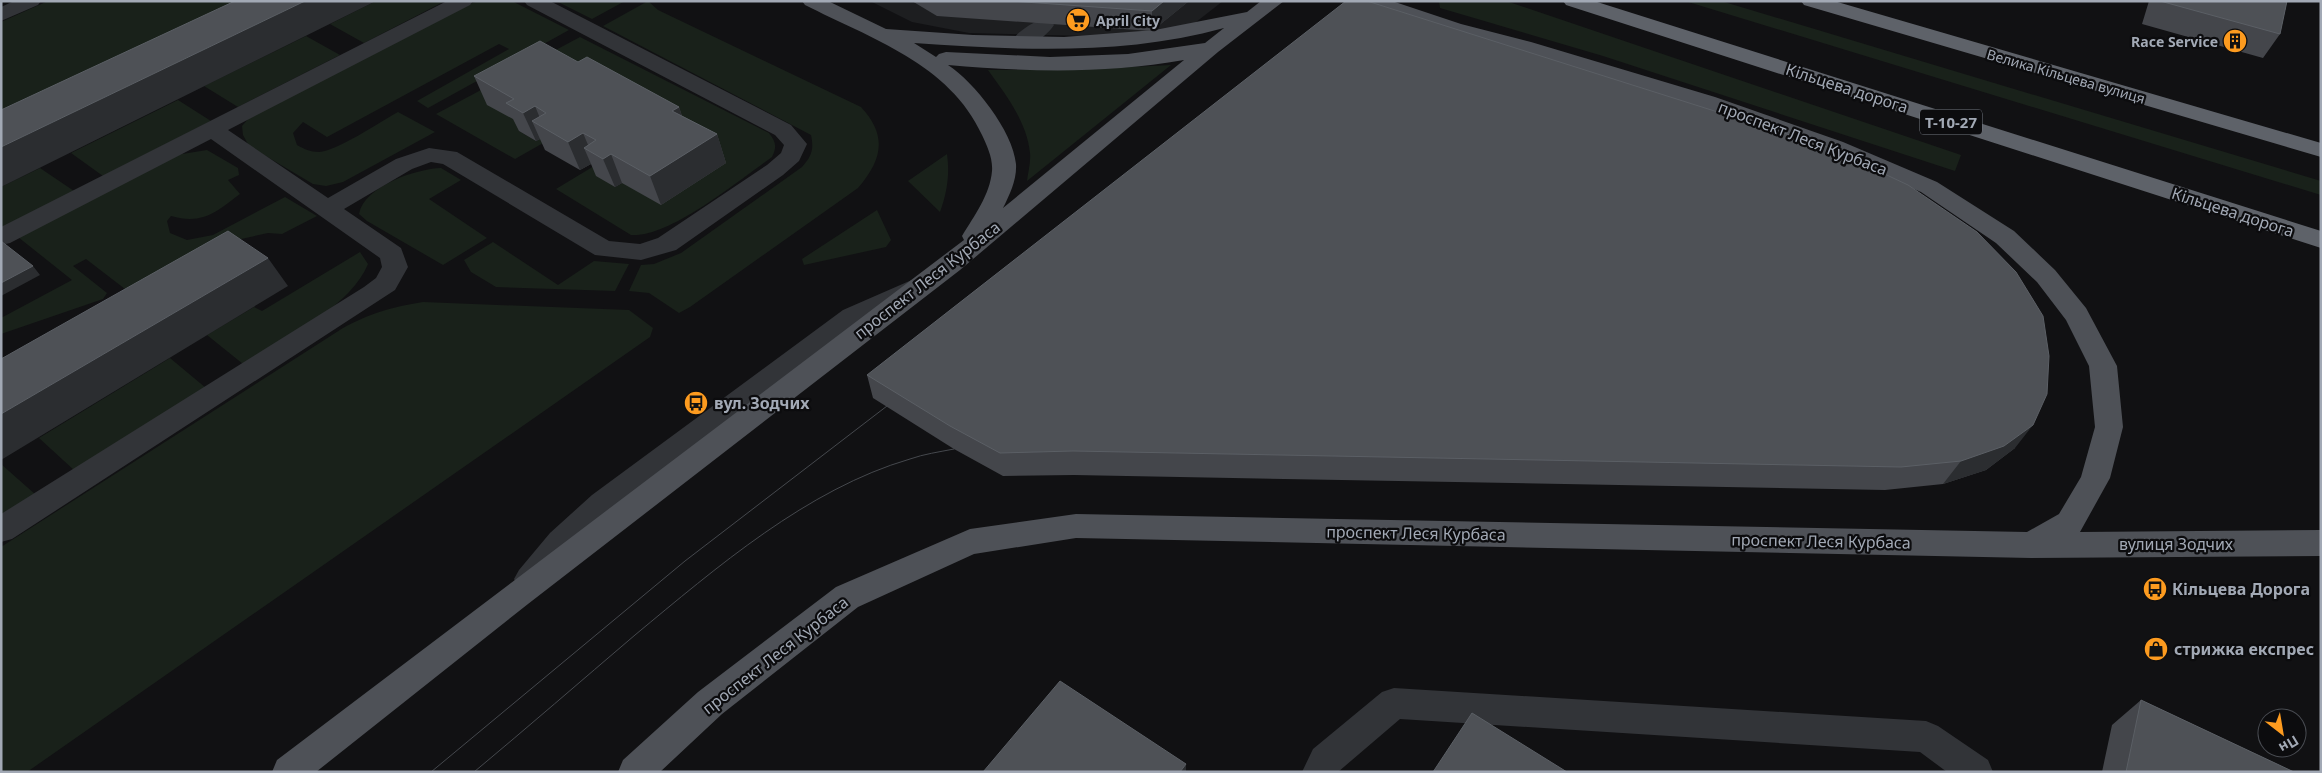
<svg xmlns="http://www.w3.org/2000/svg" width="2322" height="773" viewBox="0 0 2322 773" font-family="'Noto Sans',sans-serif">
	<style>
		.built { fill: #1d1e20 }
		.green { fill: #19211a }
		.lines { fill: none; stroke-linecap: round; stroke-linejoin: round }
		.minor { fill: #323438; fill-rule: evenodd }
		.major { fill: #4e5157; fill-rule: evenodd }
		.highway { fill: #5e6269; fill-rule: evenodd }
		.tram { stroke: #45484d; stroke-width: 1 }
		.wall { fill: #44464b }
		.shaded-wall { fill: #2b2d30 }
		.building { fill: #4e5156; stroke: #5b5f65 }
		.labels { text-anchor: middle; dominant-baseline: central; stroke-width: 4.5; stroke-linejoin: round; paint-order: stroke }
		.far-poi-label { font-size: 14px; font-weight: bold; fill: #a2a9b5; stroke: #0c0c0e; text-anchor: start }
		.far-street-label { font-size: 14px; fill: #a2a9b5; stroke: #0c0c0e }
		.shield { fill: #0c0c0e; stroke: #757a83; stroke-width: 1 }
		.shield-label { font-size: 15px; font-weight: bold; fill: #a2a9b5 }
		.street-label { font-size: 16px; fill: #a2a9b5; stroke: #0c0c0e }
		.poi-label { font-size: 16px; font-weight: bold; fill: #a2a9b5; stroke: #0c0c0e; text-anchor: start }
	</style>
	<rect width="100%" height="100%" fill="#111113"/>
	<path class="built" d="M 870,1 L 1223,1 L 1191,26 L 1131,37 L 969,33 L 912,22 Z"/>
	<path class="green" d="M 48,1 L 309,1 L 1,149 L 1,22 Z
		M 376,1 L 445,1 L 364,43 L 330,24 Z
		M 479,1 L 512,1 L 569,30 L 428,108 L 417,101 L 509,49 L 499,44 L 327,137 L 303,122 L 293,133 L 297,145 C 304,149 310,152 319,152 C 337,151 380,122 398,112 L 435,132 L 343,182 L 326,186 L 313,184 L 249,146 L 243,135 L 242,126 L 249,118 L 469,4 Z
		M 556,1 L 625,1 L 592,19 Z
		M 648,1 L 658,10 L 861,107 C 888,136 882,160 858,188 L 690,307 L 679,313 L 649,293 L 629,291 L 641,265 L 654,264 L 681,253 L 802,167 C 812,156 814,149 811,135 L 603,26 Z
		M 1439,1 L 1506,1 L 1961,155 L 1955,171 L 1603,56 L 1440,8 Z
		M 1685,1 L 1721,1 L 2321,181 L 2321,195 Z
		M 306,36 L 340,55 L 238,107 L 204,86 Z
		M 580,37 L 769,133 C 776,142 777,147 772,157 C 739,180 670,238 631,235 L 556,189 L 599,163 L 615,187 L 622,183 L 725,163 L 526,127 L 519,131 L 536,141 L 547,135 L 552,138 L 515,159 L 436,114 Z
		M 1171,65 L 1027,181 C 1028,172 1031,162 1030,153 C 1027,122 1006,95 988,70 L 1091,69 Z
		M 178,100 L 211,121 L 103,176 L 71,153 Z
		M 207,150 L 238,168 L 239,175 L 228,180 L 240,194 C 216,212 203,225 171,216 L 167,221 L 170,233 L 187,240 L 213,235 L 285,197 L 317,216 L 282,234 L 268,233 L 214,245 L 125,289 L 86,259 L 73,266 L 107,293 L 103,299 L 1,334 L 1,318 L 72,280 L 18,237 L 176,155 Z
		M 947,154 C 950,174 947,193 940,212 L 908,181 Z
		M 40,168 L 74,191 L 1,228 L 1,187 Z
		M 441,168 L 461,180 L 429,199 L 487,238 L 443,265 L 367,221 L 359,214 C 364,186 416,169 441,168 Z
		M 877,210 L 891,240 L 886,247 L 804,265 L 802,259 Z
		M 493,242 L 558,285 L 594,261 L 629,264 L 615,291 L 496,287 L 471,272 L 464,260 Z
		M 360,252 L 368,264 C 350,308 282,340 243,364 L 207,335 L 254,307 L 262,311 Z
		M 423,302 L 629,310 L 653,328 L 650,337 L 27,772 L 1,772 L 1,547 L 343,328 C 371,313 392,307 423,302 Z
		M 170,358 L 206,388 L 75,471 L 39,438 Z
		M 1,464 L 36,495 L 1,517 Z"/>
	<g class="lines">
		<path class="minor" d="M 14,1 L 41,1 L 38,5 L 1,21 L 1,7 Z
			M 447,1 L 473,1 L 470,5 L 228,130 L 328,198 L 396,159 L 429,148 L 457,152 L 609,241 L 640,244 L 658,238 L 767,165 L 781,153 L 784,145 L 775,135 L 527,5 L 524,1 L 550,1 L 791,125 L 807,144 L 799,161 L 783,175 L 676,250 L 641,260 L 595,255 L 443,164 L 431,162 L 412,169 L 344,209 L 401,248 L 408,267 L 395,290 L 12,539 L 1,542 L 1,514 L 364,287 L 376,278 L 382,267 L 380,258 L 211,139 L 10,243 L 1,245 L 1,227 Z
			M 1044,19 L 1051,21 L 1054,25 C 1046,37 1028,50 1014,46 L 1011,42 C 1017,32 1032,22 1044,19 Z
			M 914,279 L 923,282 L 927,288 L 923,294 L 861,324 L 614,511 L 572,551 L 541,588 L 530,592 L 519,588 L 514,579 L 519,570 L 550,533 L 592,495 L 843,310 Z
			M 1394,688 L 1926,721 L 1938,726 L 1988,760 L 1993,772 L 1947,772 L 1920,752 L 1400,719 L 1338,772 L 1302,772 L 1313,749 L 1382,692 Z"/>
		<path class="major" d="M 802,1 L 828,1 L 886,29 L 973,35 L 1064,37 L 1155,30 L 1247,12 L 1261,1 L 1284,1 L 1218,52 L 960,270 L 528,604 L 316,772 L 272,772 L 277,760 L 964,240 L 962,236 C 974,216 990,195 992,171 C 993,158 987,146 982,135 C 950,64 870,38 805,5 ZM 1224,28 L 1205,43 L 1128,54 L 1050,57 L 946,52 L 939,54 L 936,57 L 914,43 C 1017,50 1123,56 1224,28 ZM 1184,60 L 1003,208 C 1010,194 1017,179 1016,164 C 1013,131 974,82 948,65 C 1026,72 1107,74 1184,60 Z
			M 1362,1 L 1392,1 L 1461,24 L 1531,42 L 1715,97 L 1843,142 L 1937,182 L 2014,231 L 2055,270 L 2086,308 L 2117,366 L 2123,427 L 2110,478 L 2080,532 L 2321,530 L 2321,556 L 2031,558 L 1076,538 L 974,554 L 858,607 L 722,714 L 660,772 L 618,772 L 623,760 L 698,692 L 836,587 L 970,529 L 1076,514 L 2027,532 L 2059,514 L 2081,477 L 2095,427 L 2089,366 L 2066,320 L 2037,282 L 1996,243 L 1921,192 L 1827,152 L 1699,107 L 1517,51 L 1447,33 L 1365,5 Z"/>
		<path class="highway" d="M 1563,1 L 1594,1 L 2321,231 L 2321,248 L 1566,5 Z
			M 1801,1 L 1834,1 L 2321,143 L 2321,157 L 1804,5 Z"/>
		<path class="tram" d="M 431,772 L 685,561 L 887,406
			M 474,772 C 528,727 581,681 635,635 C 716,568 807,489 910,459 C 924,454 939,452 954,449"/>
	</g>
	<path class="wall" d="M 912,1 L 1189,1 L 1152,31 L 937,16 Z
		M 2149,1 L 2287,1 L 2280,34 L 2263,58 L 2142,24 Z
		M 578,62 L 679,107 L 682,116 L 717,134 L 726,163 L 661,205 L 622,183 L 615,187 L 596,176 L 591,164 L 580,170 L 545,150 L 540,139 L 536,141 L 519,131 L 513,119 L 487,105 L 474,76 Z
		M 867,375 L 2015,448 L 1986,470 L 1943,484 L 1885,490 L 1074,475 L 1003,476 L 954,449 L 873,398 Z
		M 2141,700 L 2294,772 L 2102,772 L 2112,725 Z"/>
	<path class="shaded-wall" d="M 305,1 L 376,1 L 1,187 L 1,147 Z
		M 1164,1 L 1189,1 L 1152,31 L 1152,11 Z
		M 535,106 L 544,128 L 532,121 L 540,139 L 536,141 L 523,113 Z
		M 679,107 L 688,135 L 672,111 Z
		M 583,133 L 591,152 L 584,148 L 591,164 L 580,170 L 568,142 Z
		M 717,134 L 726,163 L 661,205 L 650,176 Z
		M 611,154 L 622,183 L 615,187 L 603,159 Z
		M 268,258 L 288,286 L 1,460 L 1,414 Z
		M 33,266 L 40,275 L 1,296 L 1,283 Z
		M 2033,425 L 2015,448 L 1986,470 L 1943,484 L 1961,461 Z
		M 1186,764 L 1186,772 L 1180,772 Z"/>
	<path class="building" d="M 235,1 L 305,1 L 1,147 L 1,110 Z
		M 1010,1 L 1164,1 L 1152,11 Z
		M 1346,1 L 1367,1 L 1825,146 L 1908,185 L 1977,232 L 2016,272 L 2043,316 L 2049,356 L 2047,394 L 2033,425 L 2004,446 L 1961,461 L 1901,467 L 1073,451 L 1000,453 L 950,426 L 867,375 Z
		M 2160,1 L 2287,1 L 2280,34 Z
		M 540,41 L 578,62 L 587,57 L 679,107 L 672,111 L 717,134 L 650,176 L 611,154 L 603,159 L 584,148 L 596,140 L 583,133 L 568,142 L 532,121 L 546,113 L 535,106 L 523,113 L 506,103 L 514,99 L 474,76 Z
		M 228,231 L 268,258 L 1,414 L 1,359 Z
		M 1,241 L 33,266 L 1,283 Z
		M 1060,681 L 1186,764 L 1180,772 L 983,772 Z
		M 2141,700 L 2294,772 L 2126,772 Z
		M 1472,713 L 1567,772 L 1433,772 Z"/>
	<defs>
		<g id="supermarket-disc" transform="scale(1.25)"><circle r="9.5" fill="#fd9b1f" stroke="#0c0c0e"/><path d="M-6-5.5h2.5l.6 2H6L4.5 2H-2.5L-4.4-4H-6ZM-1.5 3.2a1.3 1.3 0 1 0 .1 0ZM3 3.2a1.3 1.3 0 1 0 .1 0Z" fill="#111"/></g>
		<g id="building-disc" transform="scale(1.25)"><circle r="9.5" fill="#fd9b1f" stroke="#0c0c0e"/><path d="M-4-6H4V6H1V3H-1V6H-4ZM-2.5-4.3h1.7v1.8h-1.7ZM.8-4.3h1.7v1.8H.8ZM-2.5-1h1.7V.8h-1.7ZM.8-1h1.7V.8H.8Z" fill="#111"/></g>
		<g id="bus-disc" transform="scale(1.25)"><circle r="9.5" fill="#fd9b1f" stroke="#0c0c0e"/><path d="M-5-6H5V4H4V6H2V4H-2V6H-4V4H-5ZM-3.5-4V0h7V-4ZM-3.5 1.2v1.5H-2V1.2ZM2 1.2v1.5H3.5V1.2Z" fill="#111"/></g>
		<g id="shop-disc" transform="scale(1.25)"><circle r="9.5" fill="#fd9b1f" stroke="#0c0c0e"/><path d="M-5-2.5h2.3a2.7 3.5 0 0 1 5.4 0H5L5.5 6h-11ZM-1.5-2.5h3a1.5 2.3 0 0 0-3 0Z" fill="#111"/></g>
	</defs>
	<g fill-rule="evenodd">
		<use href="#supermarket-disc" x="1078" y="20"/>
		<use href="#building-disc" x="2235" y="41"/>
		<use href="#bus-disc" x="696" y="403"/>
		<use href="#bus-disc" x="2155" y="589"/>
		<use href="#shop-disc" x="2156" y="649"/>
	</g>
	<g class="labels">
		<g class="far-poi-label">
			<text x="1096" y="20">April City</text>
			<text x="2218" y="41" text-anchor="end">Race Service</text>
		</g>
		<g class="far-street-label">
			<text transform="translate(2066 76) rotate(16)">Велика Кільцева вулиця</text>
		</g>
		<rect class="shield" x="1920" y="109.5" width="62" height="25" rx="4"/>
		<g class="shield-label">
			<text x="1951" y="122">Т-10-27</text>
		</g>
		<g class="street-label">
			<text transform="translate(1847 88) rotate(18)">Кільцева дорога</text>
			<text transform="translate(1803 138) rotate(21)">проспект Леся Курбаса</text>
			<text transform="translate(2233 212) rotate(18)">Кільцева дорога</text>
			<text transform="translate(927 280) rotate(-38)">проспект Леся Курбаса</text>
			<text transform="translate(1416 533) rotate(1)">проспект Леся Курбаса</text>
			<text transform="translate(1821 541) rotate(1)">проспект Леся Курбаса</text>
			<text x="2176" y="544">вулиця Зодчих</text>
			<text transform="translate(775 655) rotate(-38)">проспект Леся Курбаса</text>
		</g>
		<g class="poi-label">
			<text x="714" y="403">вул. Зодчих</text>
			<text x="2172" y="589">Кільцева Дорога</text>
			<text x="2174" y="649">стрижка експрес</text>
		</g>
	</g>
	<rect width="2322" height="773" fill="none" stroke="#a2a9b5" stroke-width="5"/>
	<g transform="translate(2282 733) rotate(149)"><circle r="24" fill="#0c0c0e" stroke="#484b51"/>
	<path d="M0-4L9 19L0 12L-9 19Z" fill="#fd9b1f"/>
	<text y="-8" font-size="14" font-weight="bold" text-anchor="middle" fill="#a2a9b5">Пн</text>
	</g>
</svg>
